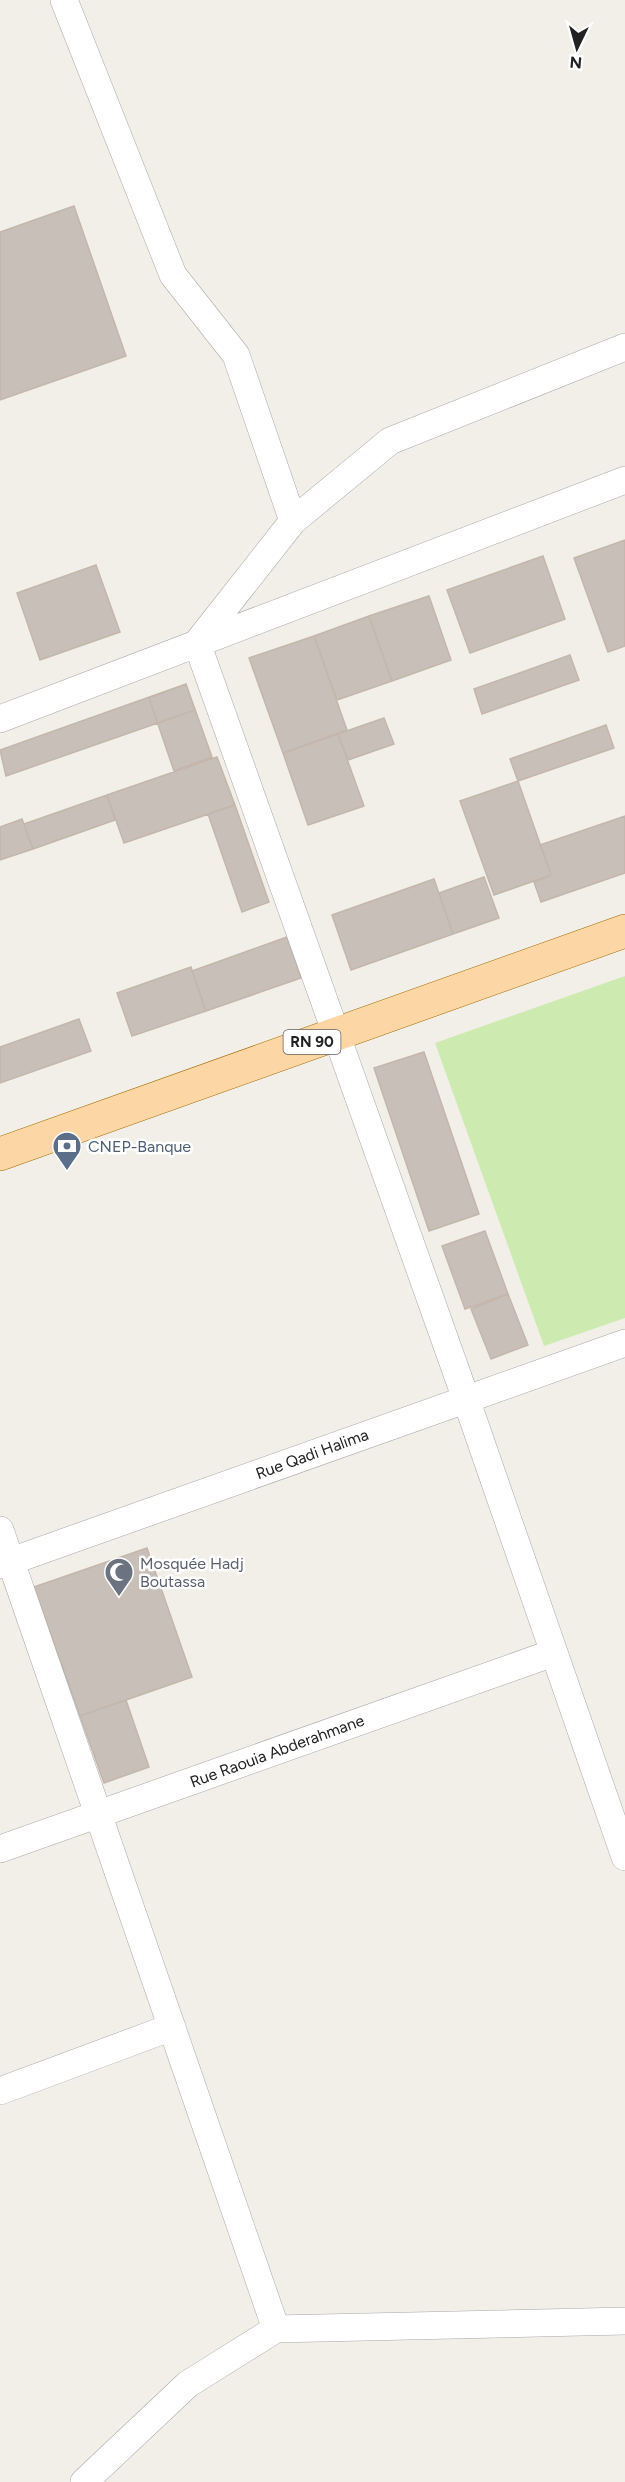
<svg xmlns="http://www.w3.org/2000/svg" width="625" height="2482" viewBox="0 0 625 2482" font-family="Figtree,sans-serif">
	<style>
		.grass { fill: #cdebb0 }
		.building { fill: #c7bfb8; stroke: #c4b6ab; stroke-width: 1.5 }
		.lines { fill: none; stroke-linecap: round; stroke-linejoin: round }
		.minor-casing { stroke: #a9a9a9; stroke-width: 28 }
		.primary-casing { stroke: #a06b00; stroke-width: 34 }
		.minor { stroke: #fff; stroke-width: 27 }
		.primary { stroke: #fcd6a4; stroke-width: 33 }
		.labels { text-anchor: middle; dominant-baseline: central; stroke-width: 5; stroke-linejoin: round; paint-order: stroke }
		.shield { fill: #fff; stroke: #646464; stroke-width: 1.5 }
		.shield-label { font-size: 15px; font-weight: bold; fill: #222 }
		.service-label { font-size: 16px; fill: #4e5e75; stroke: #fff; text-anchor: start }
		.street-label { font-size: 16px; fill: #222; stroke: #fff }
		.worship-label { font-size: 16px; fill: #5b616d; stroke: #fff; text-anchor: start }
	</style>
	<rect width="100%" height="100%" fill="#f2efe9"/>
	<path class="grass" d="M 625,976 L 625,1318 L 544,1346 L 435,1043 Z"/>
	<path class="building" d="M 74,206 L 126,356 L 0,400 L 0,232 Z
		M 625,540 L 625,646 L 608,652 L 574,558 Z
		M 543,556 L 565,619 L 470,653 L 447,590 Z
		M 96,565 L 120,632 L 40,660 L 17,593 Z
		M 429,596 L 451,660 L 392,681 L 369,616 Z
		M 369,616 L 392,681 L 337,700 L 314,636 Z
		M 314,636 L 347,730 L 283,753 L 249,658 Z
		M 570,655 L 579,680 L 482,714 L 474,689 Z
		M 186,684 L 195,710 L 6,776 L 0,750 Z
		M 186,684 L 212,757 L 174,771 L 149,698 Z
		M 384,718 L 394,744 L 348,760 L 338,734 Z
		M 606,725 L 614,748 L 518,781 L 510,759 Z
		M 338,734 L 364,806 L 308,825 L 283,753 Z
		M 217,757 L 235,805 L 124,843 L 107,795 Z
		M 518,781 L 551,875 L 494,895 L 460,801 Z
		M 107,795 L 115,820 L 33,849 L 24,824 Z
		M 235,805 L 269,902 L 242,912 L 208,814 Z
		M 625,816 L 625,873 L 541,902 L 534,882 L 551,875 L 540,845 Z
		M 22,819 L 33,849 L 0,860 L 0,827 Z
		M 484,877 L 499,918 L 453,934 L 439,893 Z
		M 434,879 L 453,934 L 351,970 L 332,915 Z
		M 287,937 L 301,978 L 206,1011 L 192,971 Z
		M 191,967 L 206,1011 L 132,1036 L 117,993 Z
		M 79,1019 L 91,1051 L 0,1083 L 0,1047 Z
		M 424,1052 L 479,1214 L 429,1231 L 374,1068 Z
		M 485,1231 L 508,1294 L 465,1309 L 442,1246 Z
		M 508,1294 L 528,1345 L 491,1359 L 471,1309 Z
		M 147,1548 L 192,1677 L 80,1716 L 34,1587 Z
		M 126,1700 L 149,1767 L 104,1783 L 80,1716 Z"/>
	<g class="lines">
		<g class="minor-casing">
			<path id="minor" d="M 64,0 L 173,275 L 236,355 L 293,521
				M 625,347 L 390,441 L 293,521 L 197,643 L 466,1399 L 625,1857
				M 0,719 L 625,480
				M 0,1530 L 276,2329 L 625,2321
				M 0,1565 L 625,1343
				M 0,1849 L 553,1653
				M 0,2091 L 172,2027
				M 84,2482 L 188,2384 L 276,2329"/>
		</g>
		<g class="primary-casing">
			<path id="primary" d="M 0,1154 L 625,931"/>
		</g>
		<use href="#minor" class="minor"/>
		<use href="#primary" class="primary"/>
	</g>
	<defs>
		<g id="bank-pin" transform="scale(1.5)"><path d="M0 17L-7.5 6A9.5 9.5 0 1 1 7.5 6Z" fill="#5c6f8a" stroke="#fff"/><path d="M-6-4H6V4H-6ZM0-2.3a2.3 2.3 0 1 0 0 4.6a2.3 2.3 0 1 0 0-4.6Z" fill="#fff"/></g>
		<g id="mosque-pin" transform="scale(1.5)"><path d="M0 17L-7.5 6A9.5 9.5 0 1 1 7.5 6Z" fill="#6b7280" stroke="#fff"/><path d="M3.5-4.9A6 6 0 1 0 3.5 4.9A5 5 0 1 1 3.5-4.9Z" fill="#fff"/></g>
	</defs>
	<g fill-rule="evenodd">
		<use href="#bank-pin" x="67" y="1146"/>
		<use href="#mosque-pin" x="119" y="1572"/>
	</g>
	<g class="labels">
		<rect class="shield" x="283.5" y="1030" width="57" height="24" rx="4.5"/>
		<g class="shield-label">
			<text x="312" y="1042">RN 90</text>
		</g>
		<g class="service-label">
			<text x="88" y="1146">CNEP-Banque</text>
		</g>
		<g class="street-label">
			<text transform="translate(312 1454) rotate(-20)">Rue Qadi Halima</text>
			<text transform="translate(277 1751) rotate(-20)">Rue Raouia Abderahmane</text>
		</g>
		<g class="worship-label">
			<text x="140" y="1563">Mosquée Hadj<tspan x="140" dy="18">Boutassa</tspan></text>
		</g>
	</g>
	<g transform="translate(577 48) rotate(185)" stroke="#ffffff" stroke-width="4.5" paint-order="stroke">
	<path d="M0-4.5L10 22L0 15L-10 22Z" fill="#222222"/>
	<text y="-9" font-size="16" font-weight="bold" text-anchor="middle" fill="#222222">N</text>
	</g>
</svg>
